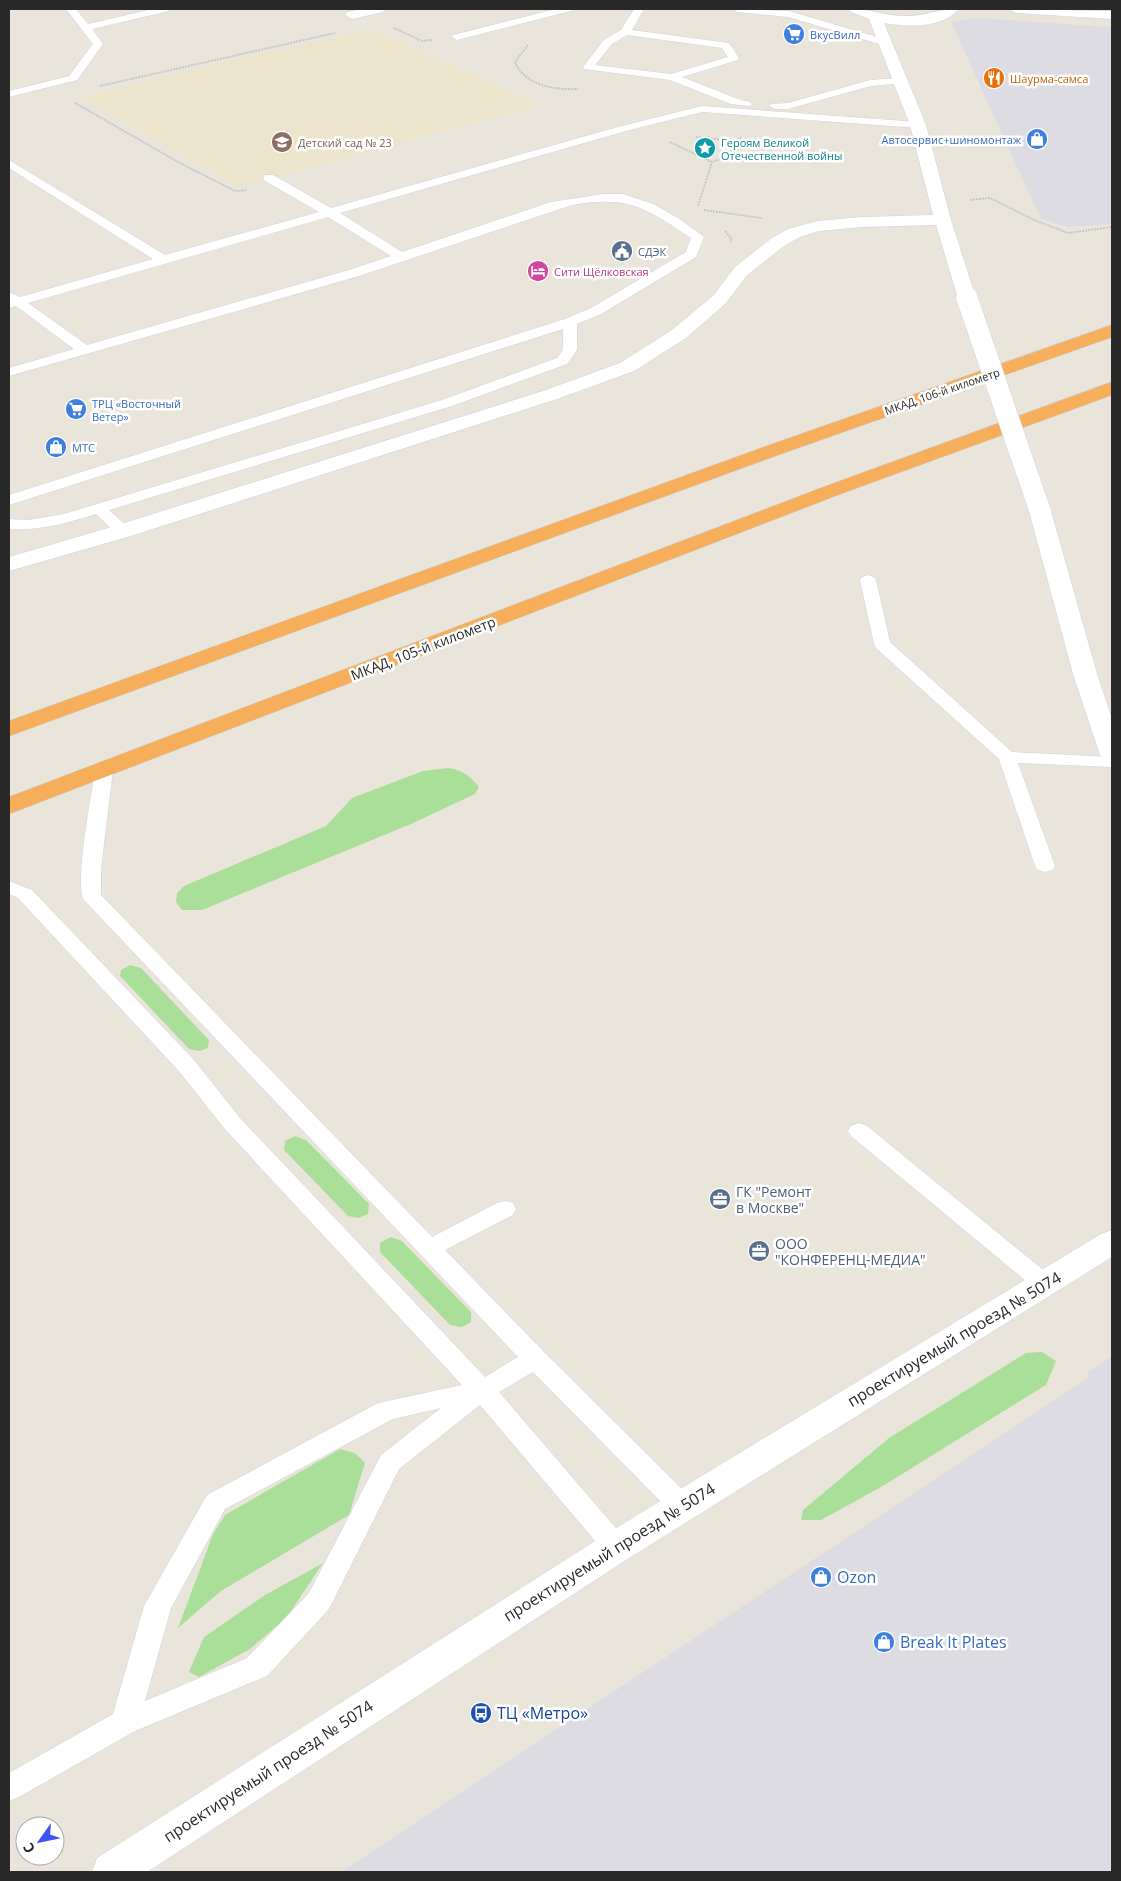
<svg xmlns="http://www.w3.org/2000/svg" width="1121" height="1881" viewBox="0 0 1121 1881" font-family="'Open Sans',sans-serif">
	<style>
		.industrial { fill: #dedce3 }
		.education { fill: #ece4cb }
		.green { fill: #aadf9a }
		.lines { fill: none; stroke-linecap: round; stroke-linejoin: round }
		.lane-casing { stroke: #d0d2e1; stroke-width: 1 }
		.street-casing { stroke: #d0d2e1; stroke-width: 1 }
		.secondary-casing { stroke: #d0d2e1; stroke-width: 1 }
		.highway-casing { stroke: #c7c7c7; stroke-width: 1 }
		.path { stroke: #c7c7c7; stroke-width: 2; stroke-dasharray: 2 1; stroke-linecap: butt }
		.lane { fill: #fff; fill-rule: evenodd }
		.street { fill: #fff; fill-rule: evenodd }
		.secondary { fill: #fff; fill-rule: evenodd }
		.highway { fill: #f6ae5a; fill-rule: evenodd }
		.secondary-bridge-casing { stroke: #d0d2e1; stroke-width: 22; stroke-linecap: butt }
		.secondary-bridge { stroke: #fff; stroke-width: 21 }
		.labels { text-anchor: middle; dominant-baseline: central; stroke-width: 5; stroke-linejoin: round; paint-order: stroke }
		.far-shop-label { font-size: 11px; fill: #366cbe; stroke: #fff; text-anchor: start }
		.far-food-label { font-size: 11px; fill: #c56008; stroke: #fff; text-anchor: start }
		.far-education-label { font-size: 11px; fill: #785e54; stroke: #fff; text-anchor: start }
		.far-culture-label { font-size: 11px; fill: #0d838f; stroke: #fff; text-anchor: start }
		.far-service-label { font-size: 11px; fill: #4e5e75; stroke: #fff; text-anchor: start }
		.far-hotel-label { font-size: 11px; fill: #b23c85; stroke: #fff; text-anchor: start }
		.far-street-label { font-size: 11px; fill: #292929; stroke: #fff }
		.street-label { font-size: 14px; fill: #292929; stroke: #fff }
		.service-label { font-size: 14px; fill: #4e5e75; stroke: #fff; text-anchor: start }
		.near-street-label { font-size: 16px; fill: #292929; stroke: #fff }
		.near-shop-label { font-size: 16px; fill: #366cbe; stroke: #fff; text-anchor: start }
		.near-transit-label { font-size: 16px; fill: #164399; stroke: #fff; text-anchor: start }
	</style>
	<rect width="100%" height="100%" fill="#eae5db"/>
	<path class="industrial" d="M 974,18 L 1112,27 L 1112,224 L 1067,227 L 1041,219 L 951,22 Z
		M 1112,1356 L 1112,1872 L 341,1872 L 1088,1378 L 1088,1372 Z"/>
	<path class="education" d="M 372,29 L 541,105 L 239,187 L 80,97 Z"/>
	<path class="green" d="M 448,768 C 463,770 470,776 479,787 L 475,794 L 411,824 L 202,910 L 182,910 L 176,902 L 177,893 L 184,886 L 326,826 L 352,798 L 423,771 Z
		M 130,965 L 141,968 L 209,1040 L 208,1048 L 200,1051 L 189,1049 L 120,976 L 121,970 Z
		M 295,1136 L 306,1140 L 369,1204 L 368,1214 L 359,1218 L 348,1216 L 284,1150 L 285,1141 Z
		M 391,1237 L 402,1241 L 471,1312 L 471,1322 L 462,1327 L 450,1325 L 380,1252 L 380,1243 Z
		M 1042,1352 L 1056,1361 L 1046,1385 L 881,1487 L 821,1520 L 801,1520 L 803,1510 L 889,1438 L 1026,1353 Z
		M 340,1449 L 355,1453 L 365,1463 L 349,1515 L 221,1591 L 178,1628 L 213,1534 L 225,1515 Z
		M 323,1563 L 287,1617 L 250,1649 L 199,1677 L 189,1672 L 204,1637 L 265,1595 Z"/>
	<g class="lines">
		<g class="lane-casing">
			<path id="lane" d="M 66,9 L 76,9 L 88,24 L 153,9 L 170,9 L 169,11 L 92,29 L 103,44 L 77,80 L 9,97 L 9,91 L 69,76 L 93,44 Z
				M 556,9 L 572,9 L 571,11 L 457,40 L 452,37 L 453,35 Z
				M 634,9 L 644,9 L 632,30 L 729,43 L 739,58 L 738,60 L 682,77 L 738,99 L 750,102 L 752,104 L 750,106 L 731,104 L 670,80 L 584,69 L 583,67 L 604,40 L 621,30 ZM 627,35 L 722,48 L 728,57 L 671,74 L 595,65 L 612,44 Z
				M 732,9 L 789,11 L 887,40 L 888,42 L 883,45 L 788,17 L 737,12 Z
				M 899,78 L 904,81 L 903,83 L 871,86 L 788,109 L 775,109 L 769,106 L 771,104 L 788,103 L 870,80 Z
				M 702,106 L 918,122 L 924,125 L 918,128 L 702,112 L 626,131 L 340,213 L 402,252 L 551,202 L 603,194 L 623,194 L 653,204 L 678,218 L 704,237 L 696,257 L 601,314 L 577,324 L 577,350 L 567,364 L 452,406 L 109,510 L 129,528 L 131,531 L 129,534 L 117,534 L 96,514 C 67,523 39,531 9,529 L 9,519 L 28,520 L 64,514 L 442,400 L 557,358 L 563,350 L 563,329 L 9,505 L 9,495 L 565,319 L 591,308 L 686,252 L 691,238 C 646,208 629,195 572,205 L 359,276 L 9,376 L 9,368 L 74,349 L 16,306 L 9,308 L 9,292 L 20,297 L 153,259 L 9,168 L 9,160 L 165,255 L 319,212 L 265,181 L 263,178 L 265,175 L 273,175 L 331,208 L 618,127 ZM 328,217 L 391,256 L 349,270 L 87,345 L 28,303 Z
				M 868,575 L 874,577 L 876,580 L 890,642 L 1012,752 L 1112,757 L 1112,767 L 1018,763 L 1055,866 L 1052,870 L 1045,872 L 1038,870 L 1035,866 L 999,759 L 876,648 L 874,644 L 860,580 L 862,577 Z
				M 104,765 L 110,766 L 113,770 L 101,869 L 101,895 L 432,1237 L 497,1203 L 505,1201 L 513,1203 L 516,1209 L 513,1215 L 445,1250 L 544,1352 L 690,1497 L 694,1505 L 690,1513 L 681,1516 L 672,1513 L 533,1372 L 499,1392 L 625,1539 L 629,1547 L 625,1555 L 616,1558 L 607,1555 L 480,1405 L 399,1469 L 329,1609 L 267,1676 L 135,1731 L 19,1797 L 9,1801 L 9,1773 L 113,1714 L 144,1606 L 207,1495 L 378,1403 L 462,1385 L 224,1128 L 178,1070 L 18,898 L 9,894 L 9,881 L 32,890 L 194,1060 L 240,1118 L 485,1377 L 518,1357 L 84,900 C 74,885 92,792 95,770 L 98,766 ZM 441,1408 L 381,1455 L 309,1593 L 247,1658 L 145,1701 L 171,1608 L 225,1509 L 393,1419 Z
				M 859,1123 L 867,1126 L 1053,1278 L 1057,1284 L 1053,1290 L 1045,1293 L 1037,1290 L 851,1136 L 848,1131 L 851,1126 Z"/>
		</g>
		<g class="street-casing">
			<path id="street" d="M 361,9 L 385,9 L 383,12 L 352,19 L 345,15 L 347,12 Z
				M 1009,9 L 1112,11 L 1112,19 L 1016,13 Z"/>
		</g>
		<g class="secondary-casing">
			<path id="secondary" d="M 849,9 C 869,8 887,17 908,16 C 926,16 941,8 958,9 C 943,29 906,27 884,23 L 926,125 L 951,220 L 976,298 L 973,302 L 967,303 L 961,302 L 958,298 L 936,225 L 862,227 L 819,231 L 800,237 L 784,246 L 747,275 L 726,303 L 686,338 L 634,371 L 557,399 L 131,536 L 9,571 L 9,557 L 115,526 L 543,391 L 620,363 L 672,330 L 714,295 L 735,267 L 772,238 L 788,229 L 818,221 L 862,217 L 933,215 L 910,125 L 869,19 L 851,12 Z
				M 1040,505 L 1048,506 L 1051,511 L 1097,674 L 1112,719 L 1112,762 L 1103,760 L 1100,755 L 1073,674 L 1029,511 L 1032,506 Z
				M 1112,1230 L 1112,1257 L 629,1558 L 147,1872 L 92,1872 L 97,1858 L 603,1536 L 1101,1234 Z"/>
		</g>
		<g class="highway-casing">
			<path id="highway" d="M 1112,325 L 1112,337 L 778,455 L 9,736 L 9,721 L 764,447 Z
				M 1112,382 L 1112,395 L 843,493 L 9,814 L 9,797 L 829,485 Z"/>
		</g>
		<path class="path" d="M 394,28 L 422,41 L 432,40
			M 528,45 L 515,62 C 525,86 555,90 578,89
			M 100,86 L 335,33
			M 75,103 L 180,163 L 235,191 L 246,190
			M 696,137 L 732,141 L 741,138
			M 670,142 L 712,162 L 732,155 L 732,141
			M 970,200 L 990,198 L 1034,220 L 1068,233 L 1112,227
			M 698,206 L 712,162
			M 704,210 L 762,218
			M 725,231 L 731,238 L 731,242"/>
		<use href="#lane" class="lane"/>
		<use href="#street" class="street"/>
		<use href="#secondary" class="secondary"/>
		<use href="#highway" class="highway"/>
		<g class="secondary-bridge-casing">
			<path id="secondary-bridge" d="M 967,298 L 1040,511"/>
		</g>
		<use href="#secondary-bridge" class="secondary-bridge"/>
	</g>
	<defs>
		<g id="supermarket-disc" transform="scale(1.125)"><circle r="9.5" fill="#3f7fe0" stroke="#fff"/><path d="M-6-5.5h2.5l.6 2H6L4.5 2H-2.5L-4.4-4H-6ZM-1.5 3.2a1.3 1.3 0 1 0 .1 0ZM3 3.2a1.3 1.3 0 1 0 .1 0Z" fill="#fff"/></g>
		<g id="restaurant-disc" transform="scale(1.125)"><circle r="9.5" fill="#e8710a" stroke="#fff"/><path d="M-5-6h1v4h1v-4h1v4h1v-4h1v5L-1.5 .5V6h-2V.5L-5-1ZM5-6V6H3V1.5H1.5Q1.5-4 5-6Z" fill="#fff"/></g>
		<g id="shop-disc" transform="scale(1.125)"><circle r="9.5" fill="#3f7fe0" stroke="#fff"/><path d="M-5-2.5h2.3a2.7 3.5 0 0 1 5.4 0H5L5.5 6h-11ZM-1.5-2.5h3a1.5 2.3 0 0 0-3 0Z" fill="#fff"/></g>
		<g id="school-disc" transform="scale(1.125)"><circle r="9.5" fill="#8d6e63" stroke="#fff"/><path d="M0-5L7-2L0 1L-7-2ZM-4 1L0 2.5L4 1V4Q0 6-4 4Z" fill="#fff"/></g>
		<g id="sight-disc" transform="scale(1.125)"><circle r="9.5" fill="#0f9aa8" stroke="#fff"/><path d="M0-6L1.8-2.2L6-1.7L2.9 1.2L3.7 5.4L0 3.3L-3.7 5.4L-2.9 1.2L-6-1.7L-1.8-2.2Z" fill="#fff"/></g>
		<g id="civic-disc" transform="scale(1.125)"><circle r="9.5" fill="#5c6f8a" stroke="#fff"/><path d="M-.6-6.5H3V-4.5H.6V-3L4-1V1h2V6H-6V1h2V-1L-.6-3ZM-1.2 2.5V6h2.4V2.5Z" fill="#fff"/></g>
		<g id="hotel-disc" transform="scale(1.125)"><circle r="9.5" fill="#d1479c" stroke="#fff"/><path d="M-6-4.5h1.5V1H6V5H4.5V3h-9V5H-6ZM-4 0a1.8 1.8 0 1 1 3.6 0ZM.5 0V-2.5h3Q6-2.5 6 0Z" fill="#fff"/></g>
		<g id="office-disc" transform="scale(1.125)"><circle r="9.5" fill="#5c6f8a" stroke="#fff"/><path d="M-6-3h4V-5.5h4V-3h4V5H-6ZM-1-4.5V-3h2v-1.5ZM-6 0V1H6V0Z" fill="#fff"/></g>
		<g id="bus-disc" transform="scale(1.125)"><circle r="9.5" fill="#1a4fb4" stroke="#fff"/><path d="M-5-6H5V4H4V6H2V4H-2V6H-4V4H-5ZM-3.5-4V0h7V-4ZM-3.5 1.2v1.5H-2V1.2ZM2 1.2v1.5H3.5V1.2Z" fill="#fff"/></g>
	</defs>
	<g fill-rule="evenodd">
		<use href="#supermarket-disc" x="794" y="34"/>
		<use href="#restaurant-disc" x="994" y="78"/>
		<use href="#shop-disc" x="1037" y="139"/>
		<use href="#school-disc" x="282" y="142"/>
		<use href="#sight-disc" x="705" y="148"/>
		<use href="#civic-disc" x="622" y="251"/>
		<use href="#hotel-disc" x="538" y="271"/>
		<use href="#supermarket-disc" x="76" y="409"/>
		<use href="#shop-disc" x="56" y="447"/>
		<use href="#office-disc" x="720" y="1199"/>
		<use href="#office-disc" x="759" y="1251"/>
		<use href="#shop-disc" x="821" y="1577"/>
		<use href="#shop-disc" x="884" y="1642"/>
		<use href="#bus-disc" x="481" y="1713"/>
	</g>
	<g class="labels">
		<g class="far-shop-label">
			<text x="810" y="34">ВкусВилл</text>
			<text x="1021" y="139" text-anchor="end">Автосервис+шиномонтаж</text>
			<text x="92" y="403">ТРЦ «Восточный<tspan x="92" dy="13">Ветер»</tspan></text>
			<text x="72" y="447">МТС</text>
		</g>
		<g class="far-food-label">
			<text x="1010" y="78">Шаурма-самса</text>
		</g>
		<g class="far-education-label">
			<text x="298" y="142">Детский сад № 23</text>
		</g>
		<g class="far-culture-label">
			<text x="721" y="142">Героям Великой<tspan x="721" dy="13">Отечественной войны</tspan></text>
		</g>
		<g class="far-service-label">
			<text x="638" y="251">СДЭК</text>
		</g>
		<g class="far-hotel-label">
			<text x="554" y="271">Сити Щёлковская</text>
		</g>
		<g class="far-street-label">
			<text transform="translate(942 391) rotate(-19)">МКАД, 106-й километр</text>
		</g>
		<g class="street-label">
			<text transform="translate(423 648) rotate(-21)">МКАД, 105-й километр</text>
		</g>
		<g class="service-label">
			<text x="736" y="1191">ГК "Ремонт<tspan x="736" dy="16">в Москве"</tspan></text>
			<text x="775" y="1243">ООО<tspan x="775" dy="16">"КОНФЕРЕНЦ-МЕДИА"</tspan></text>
		</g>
		<g class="near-street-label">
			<text transform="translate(954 1339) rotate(-31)">проектируемый проезд № 5074</text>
			<text transform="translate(609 1552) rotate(-32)">проектируемый проезд № 5074</text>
			<text transform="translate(268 1771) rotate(-33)">проектируемый проезд № 5074</text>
		</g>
		<g class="near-shop-label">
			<text x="837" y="1577">Ozon</text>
			<text x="900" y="1642">Break It Plates</text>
		</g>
		<g class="near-transit-label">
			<text x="497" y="1713">ТЦ «Метро»</text>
		</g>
	</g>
	<rect width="1121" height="1881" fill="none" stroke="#292929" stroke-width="20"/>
	<g transform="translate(40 1841) rotate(237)"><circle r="24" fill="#ffffff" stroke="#a9a9a9"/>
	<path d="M0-4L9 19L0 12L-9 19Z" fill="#4251f1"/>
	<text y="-8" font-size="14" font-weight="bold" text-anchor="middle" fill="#292929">С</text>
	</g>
</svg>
